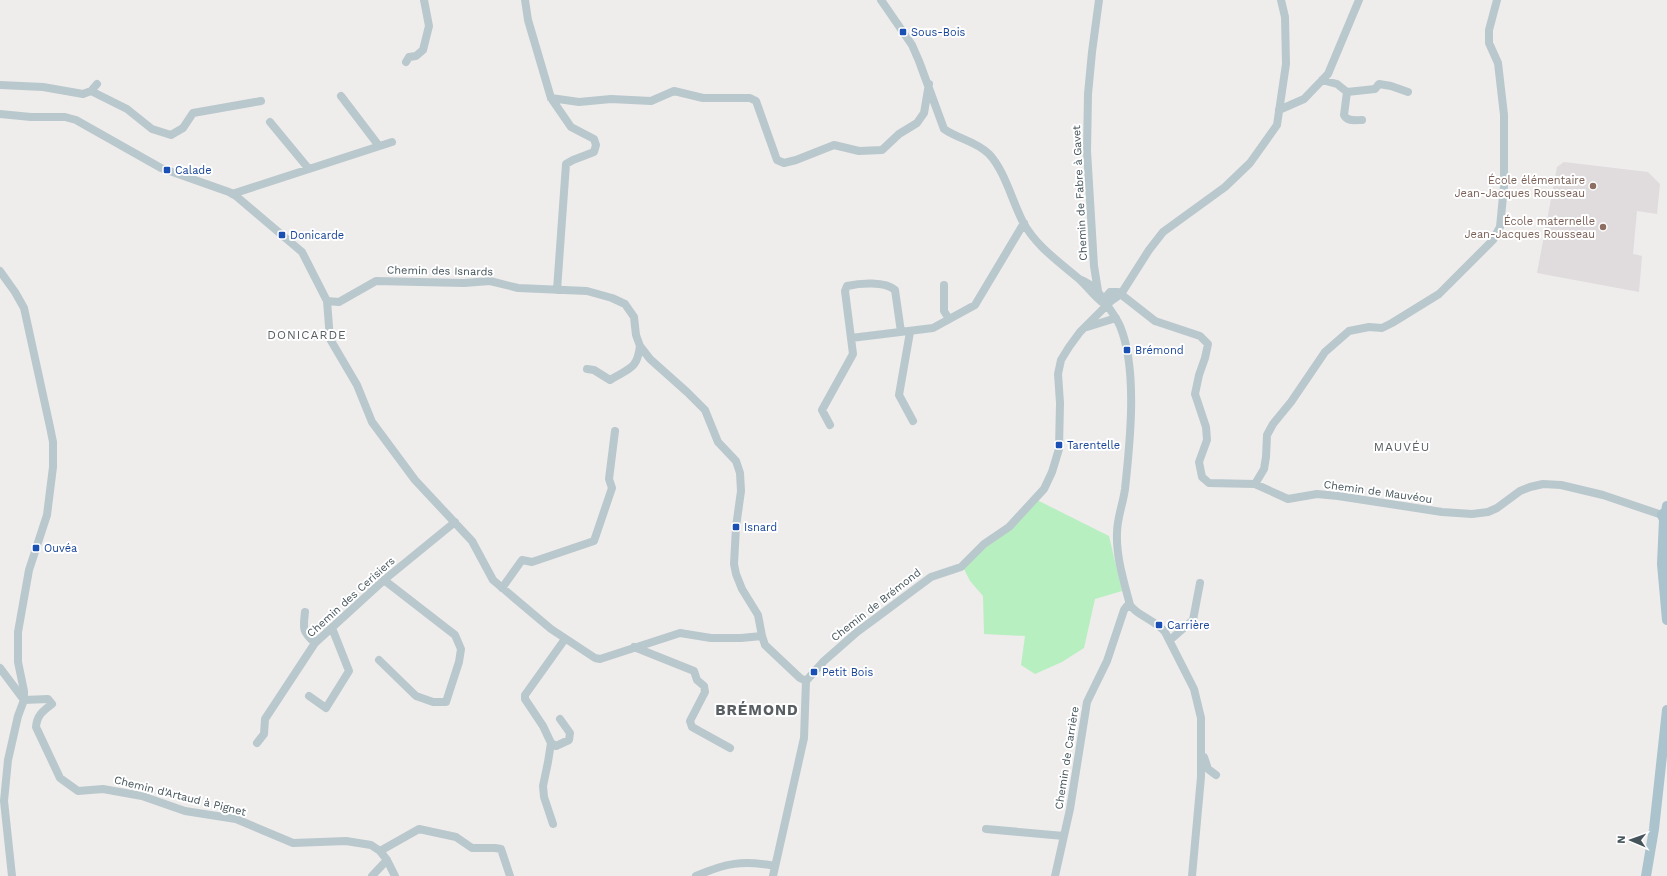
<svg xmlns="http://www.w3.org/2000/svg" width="1667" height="876" viewBox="0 0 1667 876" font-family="'Work Sans',sans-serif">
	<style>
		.education { fill: #e0dcde }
		.green { fill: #b7efc0 }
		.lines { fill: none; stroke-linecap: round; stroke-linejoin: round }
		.minor { stroke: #b9c8cc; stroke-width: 8 }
		.major { stroke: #aac3cd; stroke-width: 10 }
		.transit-dot { fill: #1a4fb4; stroke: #fff; stroke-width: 1.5 }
		.education-dot { fill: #8d6e63; stroke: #fff; stroke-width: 1.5 }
		.labels { text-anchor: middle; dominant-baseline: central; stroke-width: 4; stroke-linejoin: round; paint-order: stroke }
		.transit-label { font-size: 11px; fill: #164399; stroke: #fff; text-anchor: start }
		.education-label { font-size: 11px; fill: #785e54; stroke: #fff; text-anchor: end }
		.street-label { font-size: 11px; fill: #44545a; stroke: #fff }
		.neighbourhood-label { font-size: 12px; letter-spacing: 1px; fill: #585e61; stroke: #fff }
		.district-label { font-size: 15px; font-weight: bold; letter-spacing: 1px; fill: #585e61; stroke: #fff }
	</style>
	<rect width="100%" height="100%" fill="#efecec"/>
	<path class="education" d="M 1564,162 L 1648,172 L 1660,184 L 1657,214 L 1637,211 L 1633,254 L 1642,256 L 1639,292 L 1537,273 L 1557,167 Z"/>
	<path class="green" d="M 1037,500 L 1109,536 L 1122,591 L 1095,599 L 1084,648 L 1062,662 L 1035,674 L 1021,665 L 1025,636 L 984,634 L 983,596 L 970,581 L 963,567 Z"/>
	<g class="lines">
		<path class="minor" d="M 525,0 L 528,20 L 551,98 L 571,127 L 594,139 L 596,145 L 594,152 L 573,160 L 566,164 L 557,290
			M 881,0 L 912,45 L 919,61 L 944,129 C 958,139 976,141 989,154 C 1005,171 1012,201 1023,222 C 1035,245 1059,262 1078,278 C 1087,286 1093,295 1102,302
			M 406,62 L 409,57 L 416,56 L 423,50 L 429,26 L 424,0
			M 1322,80 L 1337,84 L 1347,92 L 1375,89 L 1379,84 L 1391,86 L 1408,92
			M 0,85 L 43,87 L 83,94 L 91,91 L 127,109 L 152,129 L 171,135 L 183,128 L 193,113 L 261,101
			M 91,91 L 97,84
			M 1347,92 L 1344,115 C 1347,122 1356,120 1362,120
			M 341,96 L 379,146
			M 551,98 L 579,102 L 611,99 L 651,101 L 674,91 L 703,98 L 750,98 L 756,101 L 777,160 L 784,163 L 796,160 L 834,145 L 859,151 L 882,150 L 899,134 L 917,123 L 924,113 L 929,84
			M 1279,110 L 1304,99 L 1328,74 L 1359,0
			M 0,114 L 31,117 L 65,117 L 76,120 L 161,168 L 229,192 L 236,196 L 302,252 L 327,301 L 330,339 L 357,385 L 372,422 L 415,480 L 472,541 L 493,580 L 551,629 L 595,658 L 600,659 L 680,633 L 711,638 L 741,638 L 762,636
			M 270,122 L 308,168
			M 232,194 L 392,142
			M 0,271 L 15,292 L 24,308 L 50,427 L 53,442 L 53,467 L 47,515 L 29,570 L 18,632 L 18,662 L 24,691 L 24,700 L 18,716 L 8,760 L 4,801 L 12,876
			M 1079,279 C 1095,286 1098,291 1107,305 C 1112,312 1117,319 1120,326 C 1138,369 1130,443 1125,489 C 1123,504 1117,518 1117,533 C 1116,557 1124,582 1130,605 C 1136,615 1155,620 1165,632 L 1194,689 L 1201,718 L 1201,777 L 1192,876
			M 944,285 L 944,311 L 949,319
			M 1098,291 L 1094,266 L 1087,151 L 1088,94 L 1092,52 L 1099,0
			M 327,301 L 339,302 L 376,281 L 464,283 L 490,281 L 518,288 L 587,291 L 612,298 L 625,304 L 634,317 L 636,335 L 640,346 L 650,359 L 687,392 L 705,410 L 718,442 L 736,461 L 740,473 L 741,491 L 736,527 L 734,564 L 736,574 L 742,589 L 758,615 L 762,636 L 765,645 L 800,678 L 806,681
			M 1104,303 L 1104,299 L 1110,292 L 1118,292 L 1155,321 L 1200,336 L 1208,344 L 1205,358 L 1199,375 L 1195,394 L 1206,427 L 1207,440 L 1199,462 L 1202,477 L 1209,483 L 1255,484 L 1288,499 L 1317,494 L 1338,496 L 1442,512 L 1472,514 L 1488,512 L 1497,508 L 1520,491 L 1530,487 L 1543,484 L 1561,485 L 1603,495 L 1662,515
			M 1087,327 L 1116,318
			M 910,332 L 899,395 L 913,421
			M 851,338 L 933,328 L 975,305 L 1024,223
			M 587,369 L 594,370 L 610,380 C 629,368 637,370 640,346
			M 830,425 L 822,410 L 853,354 L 845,291 L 847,286 C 860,283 885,281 895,290 L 901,332
			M 1255,484 L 1264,469 L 1266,457 L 1267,435 L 1273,424 L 1291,402 L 1325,352 L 1349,331 L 1369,327 L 1382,328 L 1392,323 L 1439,294 L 1493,240 L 1500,227 L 1504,186 L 1504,115 L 1498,63 L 1489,43 L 1489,30 L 1497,0
			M 502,588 L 522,560 L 532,562 L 594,541 L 612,488 L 609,479 L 615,431
			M 305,612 C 303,629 302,631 315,643
			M 1170,640 L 1193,620 L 1200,583
			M 634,647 L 694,671 L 697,680 L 704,686 L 705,692 L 690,721 L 692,727 L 730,748
			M 379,660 L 416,696 L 433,702 L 446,702 L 459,662 L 461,649 L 455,635 L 384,580
			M 0,668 L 24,700
			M 309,696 L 326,708 L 349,671 L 332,628
			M 24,700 L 48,699 L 52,704 C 43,711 37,715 36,727 L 60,778 L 78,791 L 103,789 L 142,796 L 185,811 L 236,819 L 293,843 L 346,841 L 371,845 L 380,851 L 387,860 L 395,876
			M 560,719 L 570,733 L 569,740 L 556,746 L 551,743 L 543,726 L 525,699 L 525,695 L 565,639
			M 257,743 L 264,734 L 265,719 L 315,643 L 384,580 L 455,522
			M 551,743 L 548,762 L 543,786 L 544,797 L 553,824
			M 1204,757 L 1208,769 L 1216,775
			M 986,829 L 1064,836
			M 380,851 L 419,829 L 456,837 L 472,848 L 495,848 L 501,849 L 510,876
			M 372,876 L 387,860
			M 696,876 C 726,863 742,860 775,866
			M 773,876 L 804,738 L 806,681 L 824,661 L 857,632 L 876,618 L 931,577 L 961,567 L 984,544 L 1009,527 L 1044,489 L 1052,472 L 1059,449 L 1060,403 L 1058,374 L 1061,360 L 1069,347 L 1080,332 L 1111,301 L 1121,294 L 1149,250 L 1163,232 L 1225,187 L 1250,163 L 1277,125 L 1286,64 L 1285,17 L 1281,0
			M 1055,876 L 1070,809 L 1087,702 L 1107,661 L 1124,610 L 1127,606 L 1130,605"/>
		<path class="major" d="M 1667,506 L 1666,511 L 1662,515 L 1664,520 L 1662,564 L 1667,620
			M 1646,876 L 1654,829 L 1667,710"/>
	</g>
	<g class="transit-dot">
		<rect x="899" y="28" width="8" height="8" rx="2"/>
		<rect x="163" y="166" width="8" height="8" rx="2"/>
		<rect x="278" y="231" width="8" height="8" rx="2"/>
		<rect x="1123" y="346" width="8" height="8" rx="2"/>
		<rect x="1055" y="441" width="8" height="8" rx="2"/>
		<rect x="732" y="523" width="8" height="8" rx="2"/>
		<rect x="32" y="544" width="8" height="8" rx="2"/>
		<rect x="1155" y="621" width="8" height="8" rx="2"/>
		<rect x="810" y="668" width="8" height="8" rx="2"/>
	</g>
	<g class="education-dot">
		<circle cx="1593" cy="186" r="4"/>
		<circle cx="1603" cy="227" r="4"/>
	</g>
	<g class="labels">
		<g class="transit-label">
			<text x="911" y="32">Sous-Bois</text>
			<text x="175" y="170">Calade</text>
			<text x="290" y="235">Donicarde</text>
			<text x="1135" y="350">Brémond</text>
			<text x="1067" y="445">Tarentelle</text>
			<text x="744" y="527">Isnard</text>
			<text x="44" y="548">Ouvéa</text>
			<text x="1167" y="625">Carrière</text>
			<text x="822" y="672">Petit Bois</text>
		</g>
		<g class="education-label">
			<text x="1585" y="180">École élémentaire<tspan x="1585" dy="13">Jean-Jacques Rousseau</tspan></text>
			<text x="1595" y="221">École maternelle<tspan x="1595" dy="13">Jean-Jacques Rousseau</tspan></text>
		</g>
		<g class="street-label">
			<text transform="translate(1080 193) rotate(-93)">Chemin de Fabre à Gavet</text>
			<text transform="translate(440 271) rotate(1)">Chemin des Isnards</text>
			<text transform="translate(1378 492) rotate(8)">Chemin de Mauvéou</text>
			<text transform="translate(351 597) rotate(-42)">Chemin des Cerisiers</text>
			<text transform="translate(876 605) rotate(-38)">Chemin de Brémond</text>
			<text transform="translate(1067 758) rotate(-81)">Chemin de Carrière</text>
			<text transform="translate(180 796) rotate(14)">Chemin d'Artaud à Pignet</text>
		</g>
		<g class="neighbourhood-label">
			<text x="307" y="335">DONICARDE</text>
			<text x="1402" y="447">MAUVÉU</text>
		</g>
		<g class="district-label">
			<text x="757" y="710">BRÉMOND</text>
		</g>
	</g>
	<g transform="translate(1631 840) rotate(272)" stroke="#ffffff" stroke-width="3" paint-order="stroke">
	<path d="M0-3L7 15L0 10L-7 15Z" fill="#44545a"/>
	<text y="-6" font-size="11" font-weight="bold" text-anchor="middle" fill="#44545a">N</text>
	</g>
</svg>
